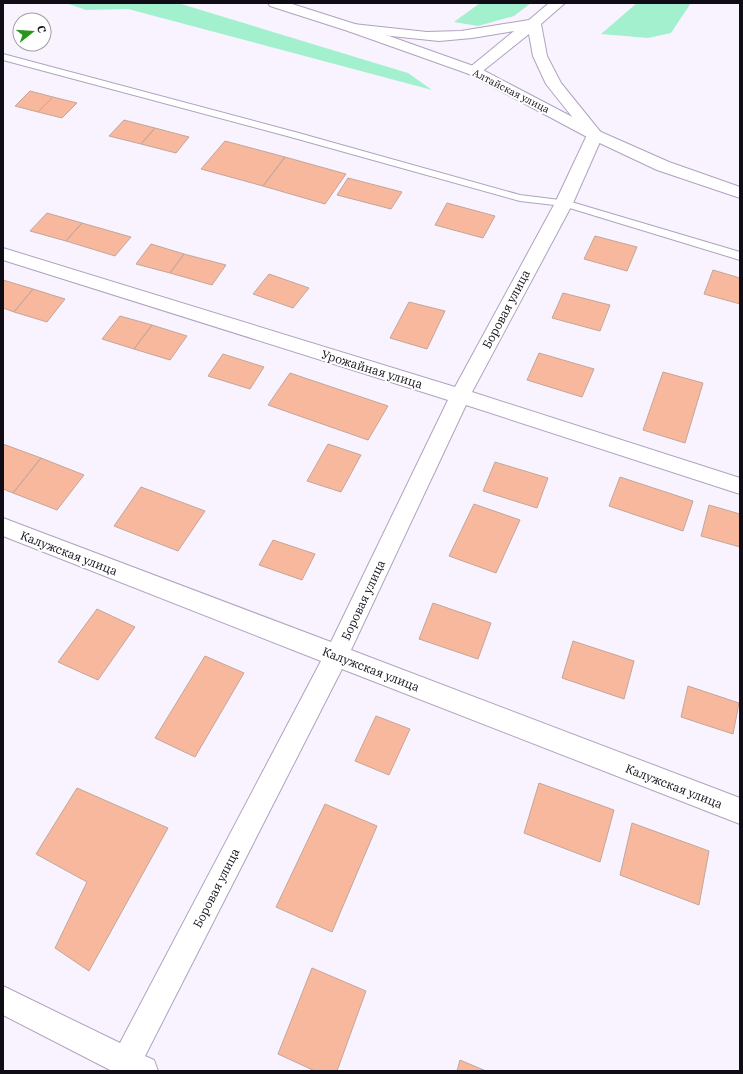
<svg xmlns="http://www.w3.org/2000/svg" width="743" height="1074" viewBox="0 0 743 1074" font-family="'IBM Plex Serif',serif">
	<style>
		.green { fill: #a3f0ce }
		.building { fill: #f7b89e; stroke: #c4a699 }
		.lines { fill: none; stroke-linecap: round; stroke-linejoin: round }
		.service-casing { stroke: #afa3be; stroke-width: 2 }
		.minor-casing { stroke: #afa3be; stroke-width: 2 }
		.tertiary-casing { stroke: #afa3be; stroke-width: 2 }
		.secondary-casing { stroke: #afa3be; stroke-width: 2 }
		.service { fill: #fff; fill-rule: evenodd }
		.minor { fill: #fff; fill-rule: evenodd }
		.tertiary { fill: #fff; fill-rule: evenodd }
		.secondary { fill: #fff; fill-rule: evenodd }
		.labels { text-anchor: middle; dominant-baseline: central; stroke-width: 4; stroke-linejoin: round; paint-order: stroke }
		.far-street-label { font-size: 10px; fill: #100c15; stroke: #fff }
		.street-label { font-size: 12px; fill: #100c15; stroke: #fff }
	</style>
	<rect width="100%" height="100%" fill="#f8f3fe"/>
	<path class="green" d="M 66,3 L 178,3 L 408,73 L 432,90 L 128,9 L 86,10 Z
		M 480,3 L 531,3 L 514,16 L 478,26 L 454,22 Z
		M 637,3 L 691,3 L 671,33 L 648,38 L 601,34 Z"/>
	<path class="building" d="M 30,91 L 53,97 L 38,112 L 15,106 Z
		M 53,97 L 77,103 L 62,118 L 38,112 Z
		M 124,120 L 155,128 L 141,144 L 109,136 Z
		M 155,128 L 189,137 L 176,153 L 141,144 Z
		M 225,141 L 285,157 L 263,186 L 201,169 Z
		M 285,157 L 346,174 L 325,204 L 263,186 Z
		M 348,178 L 402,192 L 391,209 L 337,195 Z
		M 447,203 L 495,216 L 483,238 L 435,225 Z
		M 47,213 L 82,223 L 66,241 L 30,231 Z
		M 82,223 L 131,237 L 115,256 L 66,241 Z
		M 595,236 L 637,247 L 627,271 L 584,259 Z
		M 151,244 L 184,254 L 170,273 L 136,264 Z
		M 184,254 L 226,265 L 212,285 L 170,273 Z
		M 713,270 L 740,278 L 740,304 L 704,294 Z
		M 269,274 L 309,288 L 293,308 L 253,294 Z
		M 3,280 L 33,289 L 14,312 L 3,308 Z
		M 33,289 L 65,299 L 47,322 L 14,312 Z
		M 563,293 L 610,305 L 600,331 L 552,318 Z
		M 409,302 L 445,311 L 427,349 L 390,338 Z
		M 120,316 L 152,325 L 134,349 L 102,339 Z
		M 152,325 L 187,336 L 170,360 L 134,349 Z
		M 539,353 L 594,369 L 582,397 L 527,380 Z
		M 223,354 L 264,367 L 250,389 L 208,376 Z
		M 663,372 L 703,383 L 685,443 L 643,430 Z
		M 290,373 L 388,406 L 368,440 L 268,405 Z
		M 3,444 L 41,458 L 13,493 L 3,489 Z
		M 328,444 L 361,455 L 341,492 L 307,481 Z
		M 41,458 L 84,475 L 57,510 L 13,493 Z
		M 495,462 L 548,478 L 537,508 L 483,491 Z
		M 620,477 L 693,501 L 683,531 L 609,506 Z
		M 141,487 L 205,511 L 178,551 L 114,526 Z
		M 474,504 L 520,520 L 496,573 L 449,556 Z
		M 709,505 L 740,514 L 740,547 L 701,536 Z
		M 273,540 L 315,554 L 302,580 L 259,565 Z
		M 433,603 L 491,623 L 478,659 L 419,639 Z
		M 97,609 L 135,627 L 98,680 L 58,662 Z
		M 573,641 L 634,661 L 624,699 L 562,678 Z
		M 205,656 L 244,673 L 195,757 L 155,738 Z
		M 688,686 L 739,703 L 733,734 L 681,717 Z
		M 376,716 L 410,729 L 389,775 L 355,761 Z
		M 539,783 L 614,810 L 600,862 L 524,833 Z
		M 77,788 L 168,828 L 89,971 L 55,948 L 87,882 L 36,854 Z
		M 325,804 L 377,826 L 332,932 L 276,907 Z
		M 632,823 L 709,851 L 699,905 L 620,875 Z
		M 312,968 L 366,991 L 337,1071 L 315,1071 L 278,1054 Z
		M 460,1060 L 486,1071 L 457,1071 Z"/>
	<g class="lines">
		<g class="service-casing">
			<path id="service" d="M 3,54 L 295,132 L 520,195 L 568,201 L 740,252 L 740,260 L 563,206 L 520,201 L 287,136 L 3,60 Z"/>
		</g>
		<g class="minor-casing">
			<path id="minor" d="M 595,130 L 601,132 L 603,135 L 573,203 L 472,392 L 740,478 L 740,494 L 466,405 L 351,650 L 740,798 L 740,824 L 342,669 L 145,1056 L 154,1060 L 158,1071 L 112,1071 L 3,1015 L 3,986 L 120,1043 L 321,661 L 3,536 L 3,518 L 331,642 L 448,400 L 3,260 L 3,248 L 455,387 L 555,203 L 587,135 L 589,132 Z"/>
		</g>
		<g class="tertiary-casing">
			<path id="tertiary" d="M 549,3 L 565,3 L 541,24 L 547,56 L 561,83 L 603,135 L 601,138 L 595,140 L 589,138 L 546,84 L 533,56 L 529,34 L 479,74 L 474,76 L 469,74 L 466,71 L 469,68 L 514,31 L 472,38 L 439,41 L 353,32 L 348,31 L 346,28 L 348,25 L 353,24 L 427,32 L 461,31 L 529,20 Z"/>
		</g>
		<g class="secondary-casing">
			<path id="secondary" d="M 268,3 L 289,3 L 358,25 L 479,68 L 601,132 L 669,162 L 740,187 L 740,198 L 657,170 L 589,138 L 469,74 L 348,31 L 270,6 Z"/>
		</g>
		<use href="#service" class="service"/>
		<use href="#minor" class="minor"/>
		<use href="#tertiary" class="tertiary"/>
		<use href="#secondary" class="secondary"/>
	</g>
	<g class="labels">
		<g class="far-street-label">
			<text transform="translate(511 91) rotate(27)">Алтайская улица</text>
		</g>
		<g class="street-label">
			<text transform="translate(506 309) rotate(-62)">Боровая улица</text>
			<text transform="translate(372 369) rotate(17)">Урожайная улица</text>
			<text transform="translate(69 553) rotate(21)">Калужская улица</text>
			<text transform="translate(363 600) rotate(-65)">Боровая улица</text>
			<text transform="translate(371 669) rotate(21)">Калужская улица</text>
			<text transform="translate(674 786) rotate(21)">Калужская улица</text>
			<text transform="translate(216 888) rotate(-63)">Боровая улица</text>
		</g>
	</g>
	<rect width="743" height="1074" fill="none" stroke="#100c15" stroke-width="8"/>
	<g transform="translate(32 32) rotate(73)"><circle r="19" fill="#ffffff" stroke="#9f9ea1"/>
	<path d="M0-3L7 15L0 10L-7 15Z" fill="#2a961f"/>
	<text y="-6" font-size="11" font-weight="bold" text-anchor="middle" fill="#100c15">С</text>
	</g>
</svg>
